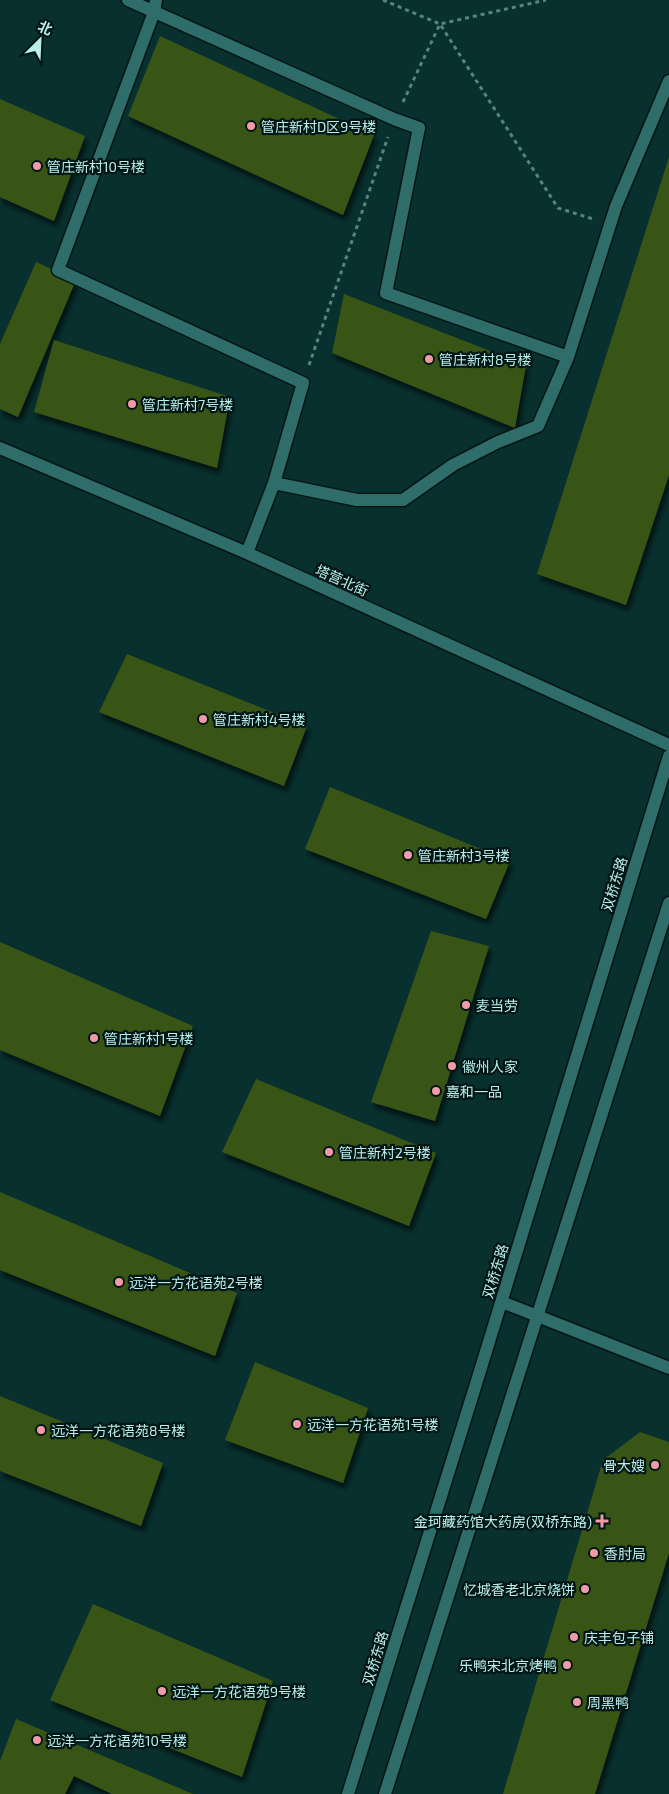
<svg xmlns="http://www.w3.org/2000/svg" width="669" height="1794" viewBox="0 0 669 1794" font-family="'Exo 2','Noto Sans SC',sans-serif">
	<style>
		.building { fill: #395419; filter: url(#shadow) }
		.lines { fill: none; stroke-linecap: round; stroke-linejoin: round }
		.minor-casing { stroke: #061514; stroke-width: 15 }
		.path { stroke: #568481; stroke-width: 3; stroke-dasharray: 4 4; stroke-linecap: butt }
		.minor { stroke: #2e6d6a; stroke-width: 12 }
		.poi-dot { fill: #f39aa7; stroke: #001615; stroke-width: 2 }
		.labels { text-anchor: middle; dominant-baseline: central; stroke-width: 4.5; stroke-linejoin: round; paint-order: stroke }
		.poi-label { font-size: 14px; fill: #bbefeb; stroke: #001615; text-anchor: start }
		.street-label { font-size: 14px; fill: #bbefeb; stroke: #001615 }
	</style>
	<defs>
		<filter id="shadow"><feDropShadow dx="3" dy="5.5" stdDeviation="2.5" flood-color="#0009"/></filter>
	</defs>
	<rect width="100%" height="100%" fill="#07302e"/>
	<path class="building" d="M 160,36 L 374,135 L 343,215 L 128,116 Z
		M 0,99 L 85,136 L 54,221 L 0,197 Z
		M 669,157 L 669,475 L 626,605 L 537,574 Z
		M 36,262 L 76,280 L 18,417 L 0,409 L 0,344 Z
		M 344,294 L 526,365 L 515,428 L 332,353 Z
		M 54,340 L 230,397 L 217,468 L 34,412 Z
		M 127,654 L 307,726 L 284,786 L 99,712 Z
		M 330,787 L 510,861 L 486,919 L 305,849 Z
		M 431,931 L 489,946 L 435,1121 L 371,1102 Z
		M 0,942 L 193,1026 L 160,1116 L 0,1050 Z
		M 256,1079 L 436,1153 L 409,1226 L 222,1152 Z
		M 0,1192 L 237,1293 L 215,1356 L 0,1270 Z
		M 255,1362 L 368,1408 L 343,1483 L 225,1440 Z
		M 0,1396 L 163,1463 L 141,1526 L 0,1471 Z
		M 640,1432 L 669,1442 L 669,1553 L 595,1794 L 503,1794 L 603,1460 Z
		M 93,1604 L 273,1681 L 242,1777 L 50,1700 Z
		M 16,1719 L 193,1794 L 112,1794 L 74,1776 L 65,1794 L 0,1794 L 0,1761 Z"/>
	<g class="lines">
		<g class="minor-casing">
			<path id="minor" d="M 128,0 L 394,119 L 419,128 L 386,293 L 568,357 L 538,426 L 498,442 L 453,465 L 403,500 L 357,500 L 274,483
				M 156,0 L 154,12 L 58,270 L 303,383 L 274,483 L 247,553
				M 568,357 L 616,206 L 669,81
				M 0,448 L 247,553 L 669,745
				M 502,1302 L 669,1368
				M 348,1794 L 476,1384 L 669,756
				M 385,1794 L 669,903"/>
		</g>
		<path class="path" d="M 383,0 L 440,24 L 558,208 L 593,219
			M 403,102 L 440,24 L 546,0
			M 309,365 L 388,137"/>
		<use href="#minor" class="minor"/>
	</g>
	<g class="poi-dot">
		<circle cx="251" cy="126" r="5"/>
		<circle cx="37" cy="166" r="5"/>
		<circle cx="429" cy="359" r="5"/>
		<circle cx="132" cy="404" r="5"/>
		<circle cx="203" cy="719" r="5"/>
		<circle cx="408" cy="855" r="5"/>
		<circle cx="466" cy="1005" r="5"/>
		<circle cx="94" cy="1038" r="5"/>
		<circle cx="452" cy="1066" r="5"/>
		<circle cx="436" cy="1091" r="5"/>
		<circle cx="329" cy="1152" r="5"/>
		<circle cx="119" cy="1282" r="5"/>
		<circle cx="297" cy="1424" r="5"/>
		<circle cx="41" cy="1430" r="5"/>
		<circle cx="655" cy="1465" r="5"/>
		<path d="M599.5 1513.5h5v5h5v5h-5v5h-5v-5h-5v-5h5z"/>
		<circle cx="594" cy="1553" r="5"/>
		<circle cx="585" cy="1589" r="5"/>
		<circle cx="574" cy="1637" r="5"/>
		<circle cx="567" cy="1665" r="5"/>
		<circle cx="162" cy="1691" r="5"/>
		<circle cx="577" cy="1702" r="5"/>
		<circle cx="37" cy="1740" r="5"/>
	</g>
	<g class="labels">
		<g class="poi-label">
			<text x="261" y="126">管庄新村D区9号楼</text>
			<text x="47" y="166">管庄新村10号楼</text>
			<text x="439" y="359">管庄新村8号楼</text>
			<text x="142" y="404">管庄新村7号楼</text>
			<text x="213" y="719">管庄新村4号楼</text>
			<text x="418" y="855">管庄新村3号楼</text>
			<text x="476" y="1005">麦当劳</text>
			<text x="104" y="1038">管庄新村1号楼</text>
			<text x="462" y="1066">徽州人家</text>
			<text x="446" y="1091">嘉和一品</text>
			<text x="339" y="1152">管庄新村2号楼</text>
			<text x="129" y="1282">远洋一方花语苑2号楼</text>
			<text x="307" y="1424">远洋一方花语苑1号楼</text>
			<text x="51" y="1430">远洋一方花语苑8号楼</text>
			<text x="645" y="1465" text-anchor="end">骨大嫂</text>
			<text x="592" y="1521" text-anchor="end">金珂藏药馆大药房(双桥东路)</text>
			<text x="604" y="1553">香肘局</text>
			<text x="575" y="1589" text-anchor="end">忆城香老北京烧饼</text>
			<text x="584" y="1637">庆丰包子铺</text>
			<text x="557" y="1665" text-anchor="end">乐鸭宋北京烤鸭</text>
			<text x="172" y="1691">远洋一方花语苑9号楼</text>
			<text x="587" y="1702">周黑鸭</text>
			<text x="47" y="1740">远洋一方花语苑10号楼</text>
		</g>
		<g class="street-label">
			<text transform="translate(342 580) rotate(24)">塔营北街</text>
			<text transform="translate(614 884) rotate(-73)">双桥东路</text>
			<text transform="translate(495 1271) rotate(-73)">双桥东路</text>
			<text transform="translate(375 1658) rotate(-73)">双桥东路</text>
		</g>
	</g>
	<g transform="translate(40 40) rotate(24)" stroke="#001615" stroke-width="4" paint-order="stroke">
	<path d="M0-4L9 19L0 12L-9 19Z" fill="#bbefeb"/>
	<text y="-8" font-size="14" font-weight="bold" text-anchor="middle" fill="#bbefeb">北</text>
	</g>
</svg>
